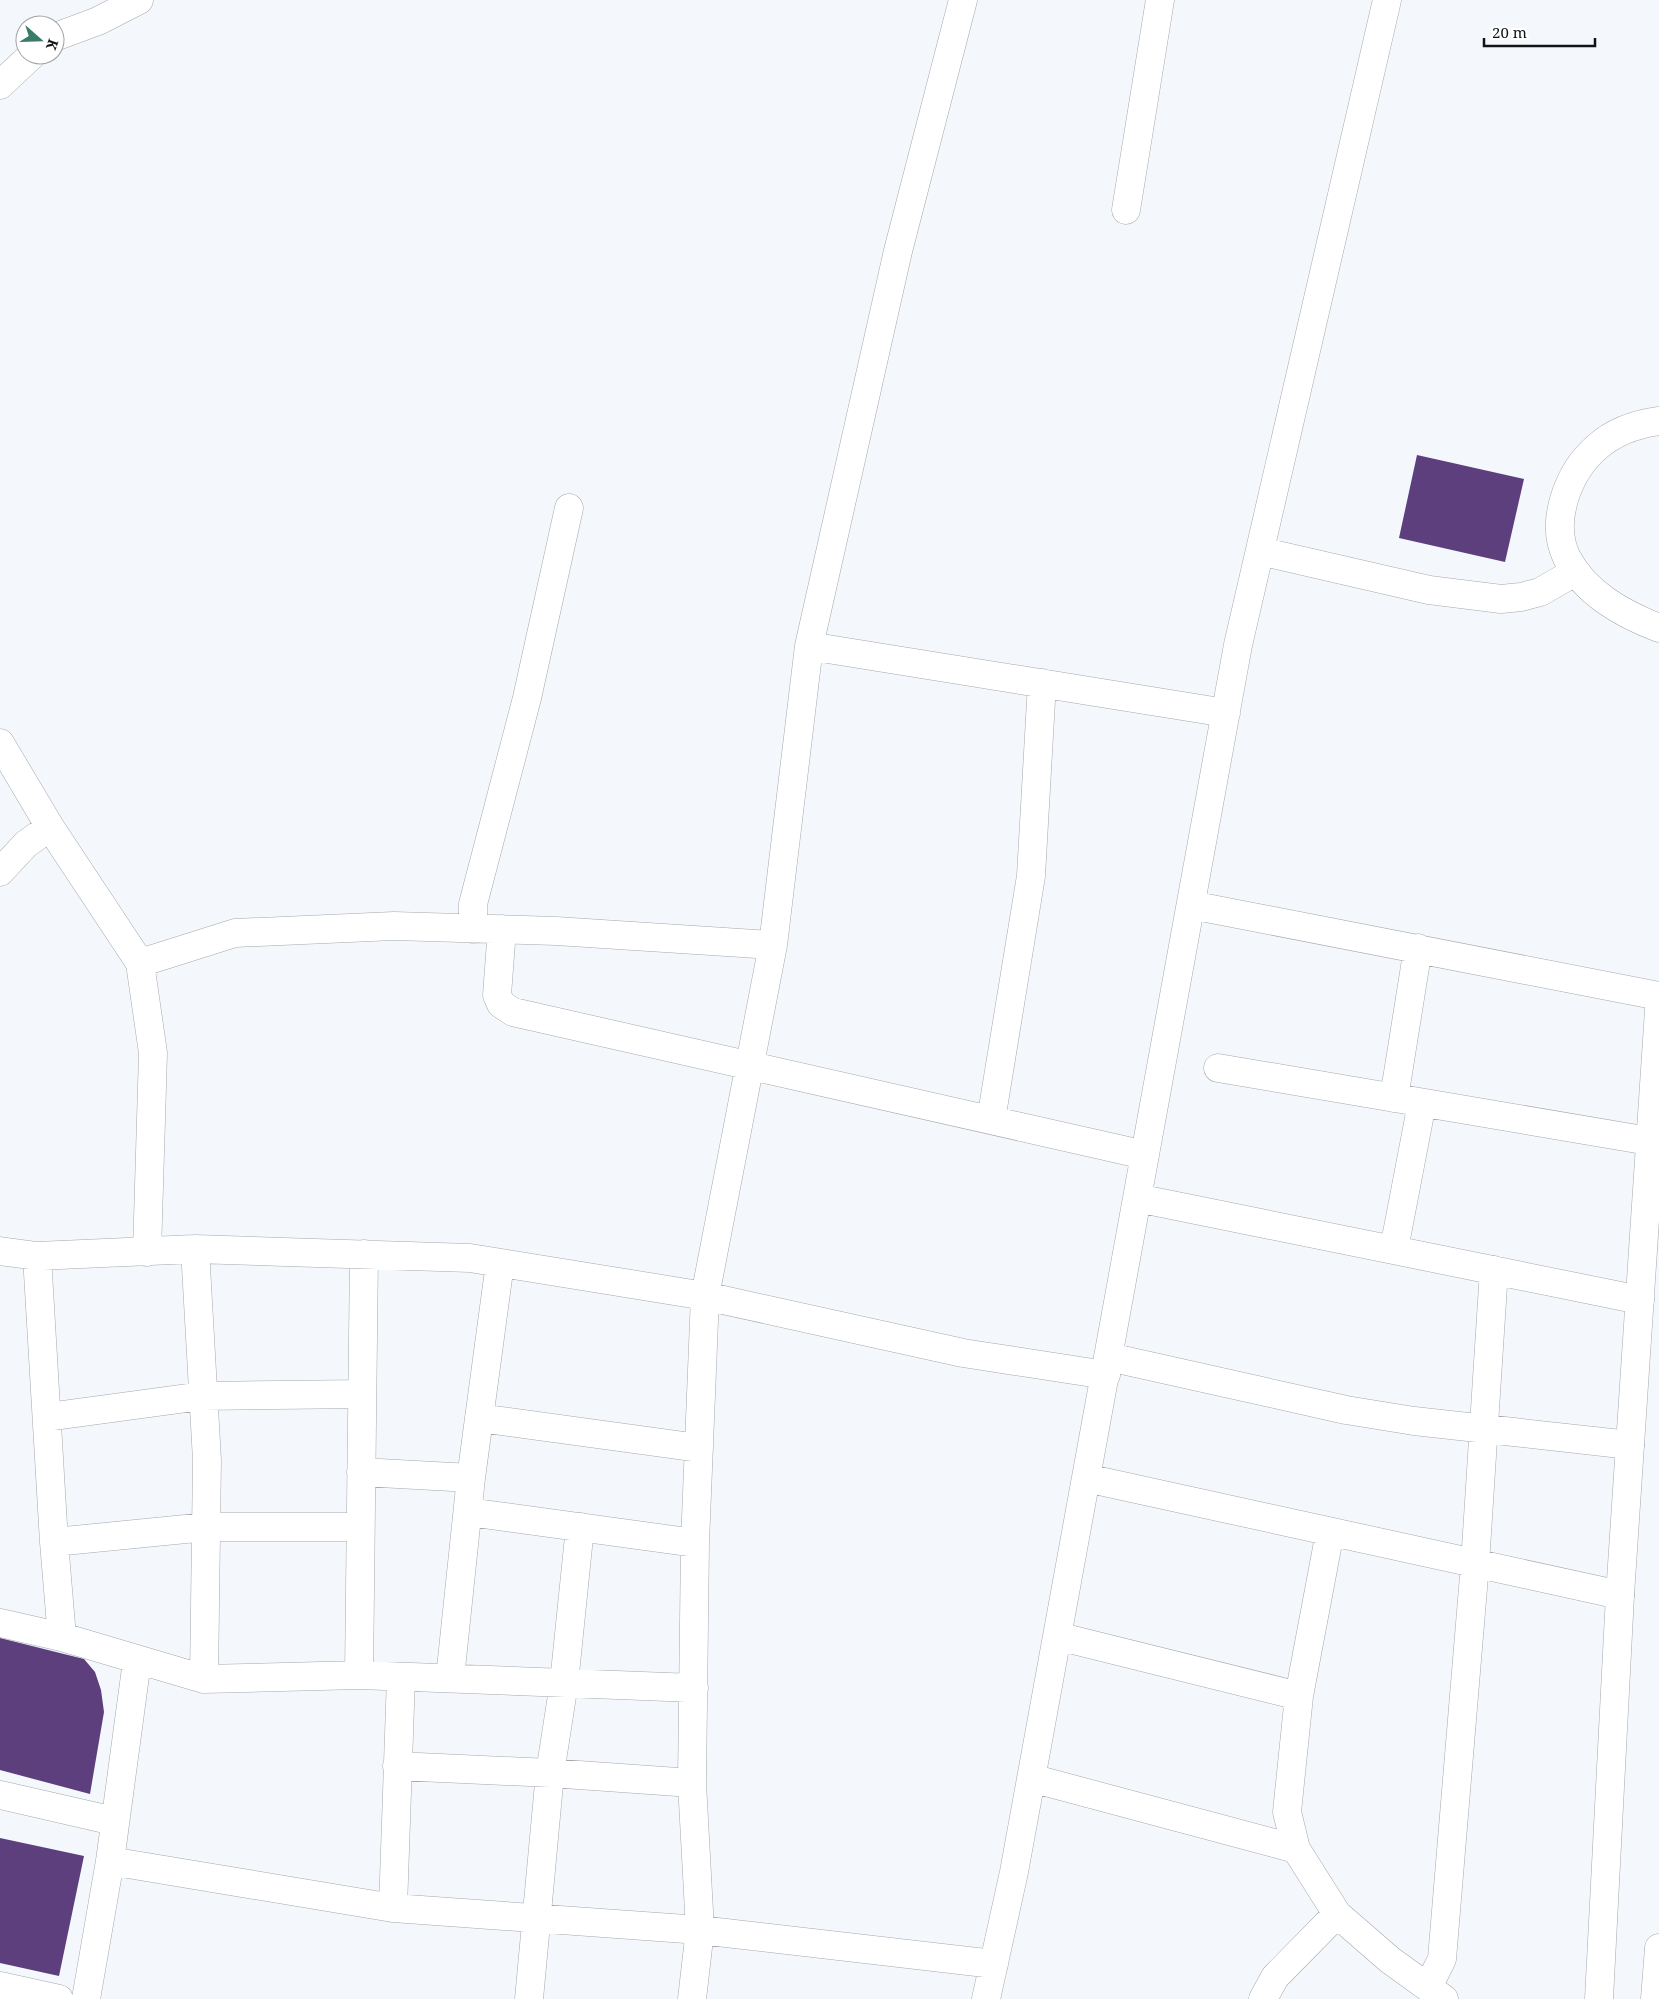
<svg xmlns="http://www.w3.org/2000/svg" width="1659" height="1999" viewBox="0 0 1659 1999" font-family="'Noto Serif',serif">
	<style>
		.building { fill: #5c3f7c }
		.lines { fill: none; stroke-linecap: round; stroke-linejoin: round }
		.minor-casing { stroke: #a5a8ac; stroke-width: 29 }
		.major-casing { stroke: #a5a8ac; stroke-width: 29 }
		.minor { stroke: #fff; stroke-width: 28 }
		.major { stroke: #fff; stroke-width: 28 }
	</style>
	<rect width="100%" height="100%" fill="#f4f8fc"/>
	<path class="building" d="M 1417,455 L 1524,479 L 1505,562 L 1399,538 Z
		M 0,1638 L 84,1659 L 95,1672 L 101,1690 L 104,1712 L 90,1794 L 0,1770 Z
		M 0,1838 L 84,1856 L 59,1976 L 0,1963 Z"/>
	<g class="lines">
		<g class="minor-casing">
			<path id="minor" d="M 55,37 L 98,21 L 139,0
				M 0,85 L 32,55
				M 1126,210 L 1160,0
				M 1659,421 C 1636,424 1614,432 1597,447 C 1568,472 1549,522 1567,558 C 1586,594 1623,614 1659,628
				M 1260,551 L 1429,590 L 1501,599 L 1521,597 L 1540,592 L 1575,572
				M 809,646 L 1226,713
				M 0,743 L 50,827 L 140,963 L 153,1053 L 147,1252
				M 0,872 L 26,844 L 50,827
				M 1191,905 L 1659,996
				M 473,929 L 473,904 L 527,698 L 569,508
				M 502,929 L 497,995 L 501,1004 L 513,1012 L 1145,1155
				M 140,963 L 235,933 L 394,926 L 556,931 L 773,945
				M 1218,1068 L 1649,1141
				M 1394,1098 L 1418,948
				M 991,1120 L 1031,876 L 1042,683
				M 1137,1198 L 1640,1300
				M 195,1249 L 207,1460 L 204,1679
				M 1394,1249 L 1422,1103
				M 0,1251 L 37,1256 L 195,1249 L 470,1258 L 705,1296 L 963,1353 L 1106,1375
				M 37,1256 L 54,1542 L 62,1637
				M 1109,1357 L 1346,1410 L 1414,1421 L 1630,1445
				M 47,1417 L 202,1396 L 362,1394
				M 479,1418 L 699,1448
				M 361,1472 L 471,1478
				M 1086,1478 L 1620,1595
				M 468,1512 L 695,1543
				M 54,1542 L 206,1527 L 360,1527
				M 0,1623 L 62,1637 L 204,1679 L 359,1675 L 694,1688
				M 1057,1636 L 1299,1696
				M 359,1675 L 364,1254
				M 450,1678 L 471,1478 L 500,1263
				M 397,1766 L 550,1773 L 692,1783
				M 1031,1778 L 1296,1849 L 1337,1914 L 1390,1960 L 1444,1999
				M 0,1795 L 114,1821
				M 1296,1849 L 1287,1812 L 1299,1696 L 1330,1532
				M 110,1861 L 393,1908 L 700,1930 L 994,1964
				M 393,1908 L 401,1677
				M 0,1986 L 59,1999
				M 1428,1987 L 1442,1959 L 1475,1564 L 1494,1270
				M 86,1999 L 110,1861 L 137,1661
				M 529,1999 L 550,1773 L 564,1683 L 580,1527
				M 692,1999 L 700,1930 L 692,1783 L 695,1543 L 705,1296 L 773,945 L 809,646 L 898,251 L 963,0
				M 986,1999 L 1014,1872 L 1238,645 L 1387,0
				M 1263,1999 L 1275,1977 L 1337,1914"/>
		</g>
		<g class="major-casing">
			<path id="major" d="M 1599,1999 L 1620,1595 L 1659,1010
				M 1655,1999 L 1659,1948"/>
		</g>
		<use href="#minor" class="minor"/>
		<use href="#major" class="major"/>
	</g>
	<g transform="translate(40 40) rotate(110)"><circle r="24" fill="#ffffff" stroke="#a0a1a1"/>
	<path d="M0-4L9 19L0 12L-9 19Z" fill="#3a7a69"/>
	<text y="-8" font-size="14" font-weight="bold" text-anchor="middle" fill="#121314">K</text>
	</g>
	<path d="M1484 38v8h111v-8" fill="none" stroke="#121314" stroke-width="2.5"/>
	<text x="1492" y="38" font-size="15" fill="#121314" stroke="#ffffff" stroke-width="4" paint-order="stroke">20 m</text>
</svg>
